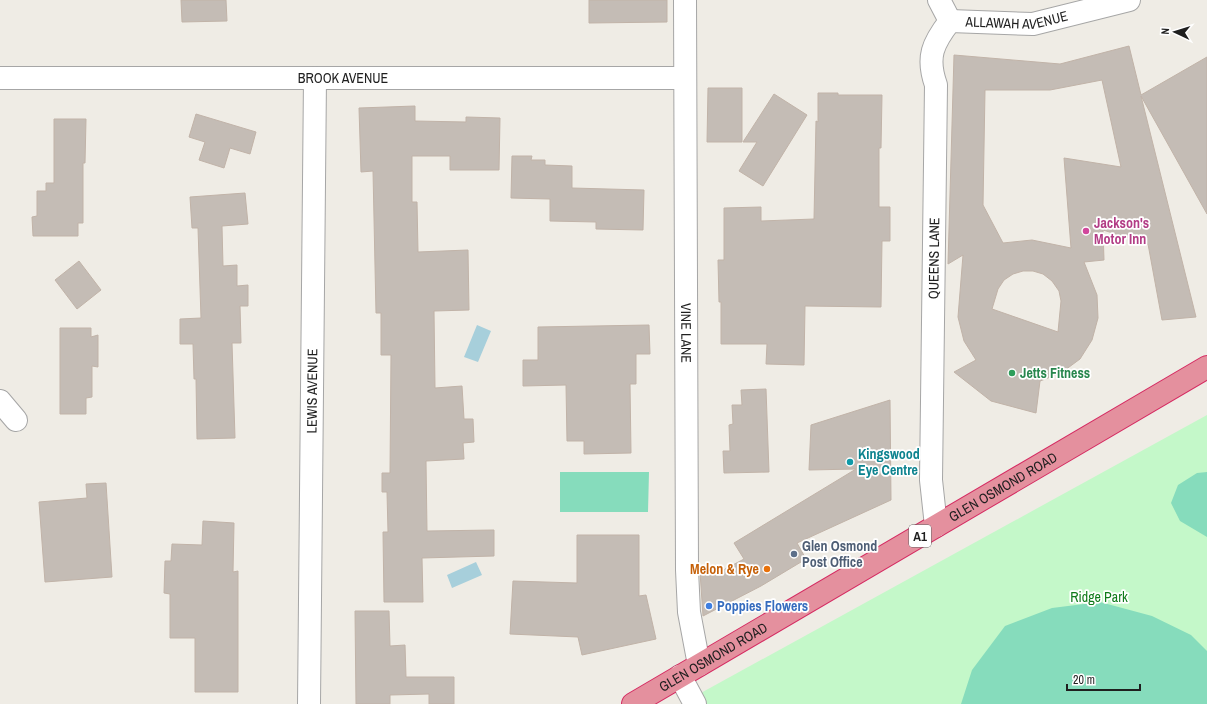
<svg xmlns="http://www.w3.org/2000/svg" width="1207" height="704" viewBox="0 0 1207 704" font-family="'Archivo Narrow',sans-serif">
	<style>
		.park { fill: #c4f8c9 }
		.pitch { fill: #86dcbc }
		.water { fill: #a7cfdb }
		.building { fill: #c4bcb5; stroke: #c1b3a8; fill-rule: evenodd }
		.lines { fill: none; stroke-linecap: round; stroke-linejoin: round }
		.minor-casing { stroke: #a6a6a6; stroke-width: 24 }
		.highway-casing { stroke: #d52b62; stroke-width: 24 }
		.minor { stroke: #fff; stroke-width: 22 }
		.highway { stroke: #e4909e; stroke-width: 22 }
		.hotel-dot { fill: #d1479c; stroke: #fff; stroke-width: 1.5 }
		.leisure-dot { fill: #2e9e5b; stroke: #fff; stroke-width: 1.5 }
		.culture-dot { fill: #0f9aa8; stroke: #fff; stroke-width: 1.5 }
		.service-dot { fill: #5c6f8a; stroke: #fff; stroke-width: 1.5 }
		.food-dot { fill: #e8710a; stroke: #fff; stroke-width: 1.5 }
		.shop-dot { fill: #3f7fe0; stroke: #fff; stroke-width: 1.5 }
		.labels { text-anchor: middle; dominant-baseline: central; stroke-width: 3.5; stroke-linejoin: round; paint-order: stroke }
		.shield { fill: #fff; stroke: #626262; stroke-width: 1 }
		.shield-label { font-size: 13px; font-weight: bold; fill: #1f1f1f }
		.street-label { font-size: 14px; fill: #1f1f1f; stroke: #fff }
		.hotel-label { font-size: 14px; font-weight: bold; fill: #b23c85; stroke: #fff; text-anchor: start }
		.leisure-label { font-size: 14px; font-weight: bold; fill: #27864d; stroke: #fff; text-anchor: start }
		.culture-label { font-size: 14px; font-weight: bold; fill: #0d838f; stroke: #fff; text-anchor: start }
		.service-label { font-size: 14px; font-weight: bold; fill: #4e5e75; stroke: #fff; text-anchor: start }
		.food-label { font-size: 14px; font-weight: bold; fill: #c56008; stroke: #fff; text-anchor: end }
		.park-label { font-size: 14px; fill: #0f7a1a; stroke: #fff }
		.shop-label { font-size: 14px; font-weight: bold; fill: #366cbe; stroke: #fff; text-anchor: start }
	</style>
	<rect width="100%" height="100%" fill="#efece5"/>
	<path class="park" d="M 1207,415 L 1207,704 L 705,704 L 699,694 Z"/>
	<path class="pitch" d="M 560,472 L 649,472 L 648,512 L 560,512 Z
		M 1207,472 L 1207,537 L 1180,521 L 1171,503 L 1178,485 L 1197,473 Z
		M 1100,602 L 1152,616 L 1191,635 L 1207,651 L 1207,704 L 961,704 L 972,670 L 1005,626 L 1052,608 Z"/>
	<path class="water" d="M 477,325 L 491,331 L 478,362 L 464,357 Z
		M 476,562 L 482,575 L 452,588 L 447,575 Z"/>
	<path class="building" d="M 181,0 L 226,0 L 227,21 L 182,22 Z
		M 589,0 L 667,0 L 667,22 L 589,23 Z
		M 1129,46 L 1141,95 L 1207,57 L 1207,214 L 1141,96 L 1196,317 L 1162,320 L 1148,244 L 1103,230 L 1104,260 L 1084,262 L 1097,295 L 1098,318 L 1092,340 L 1080,359 L 1061,373 L 1040,381 L 1036,413 L 991,401 L 954,372 L 976,360 L 964,341 L 958,317 L 963,255 L 948,264 L 954,55 L 1060,64 ZM 1102,80 L 1121,167 L 1064,158 L 1071,248 L 1032,240 L 1003,243 L 983,205 L 985,90 L 1050,90 ZM 1023,271 L 1033,271 L 1043,274 L 1052,281 L 1059,291 L 1061,301 L 1058,332 L 992,309 L 998,289 L 1004,280 L 1013,274 Z
		M 708,88 L 742,88 L 742,142 L 707,142 Z
		M 818,93 L 838,93 L 838,95 L 882,95 L 881,148 L 879,148 L 879,207 L 890,207 L 890,241 L 882,241 L 881,307 L 805,306 L 804,365 L 766,364 L 767,344 L 721,344 L 721,302 L 719,302 L 718,260 L 724,260 L 724,208 L 761,207 L 761,221 L 814,219 L 816,121 L 818,122 Z
		M 774,94 L 807,115 L 763,186 L 739,171 L 757,142 L 743,142 Z
		M 415,106 L 415,121 L 466,122 L 466,117 L 500,118 L 499,170 L 450,170 L 450,156 L 412,156 L 412,202 L 417,202 L 418,252 L 468,250 L 469,310 L 434,311 L 435,388 L 462,386 L 464,419 L 473,419 L 474,442 L 463,443 L 464,459 L 426,461 L 427,531 L 494,530 L 494,556 L 422,558 L 423,602 L 384,602 L 383,532 L 388,532 L 387,492 L 382,492 L 382,473 L 390,473 L 391,355 L 381,355 L 381,313 L 376,313 L 373,171 L 361,172 L 359,108 Z
		M 196,114 L 256,132 L 250,154 L 230,148 L 224,168 L 199,160 L 205,142 L 189,137 Z
		M 54,119 L 86,119 L 85,163 L 83,163 L 83,223 L 78,223 L 78,236 L 33,236 L 32,217 L 37,216 L 37,191 L 46,191 L 46,183 L 54,183 Z
		M 512,156 L 532,156 L 531,160 L 545,160 L 545,165 L 572,166 L 572,188 L 644,190 L 643,230 L 596,229 L 596,222 L 550,221 L 550,199 L 511,198 Z
		M 245,193 L 248,224 L 222,226 L 223,266 L 237,265 L 237,286 L 248,285 L 248,306 L 240,306 L 241,343 L 232,343 L 235,438 L 197,439 L 196,379 L 194,379 L 193,344 L 180,344 L 180,319 L 201,318 L 198,228 L 192,228 L 190,197 Z
		M 79,261 L 101,290 L 77,309 L 55,280 Z
		M 649,325 L 650,354 L 636,354 L 636,384 L 630,384 L 631,453 L 584,454 L 584,441 L 567,441 L 566,385 L 523,386 L 523,360 L 538,360 L 538,327 Z
		M 60,328 L 91,328 L 91,337 L 98,335 L 98,367 L 92,366 L 92,397 L 86,398 L 86,414 L 60,414 Z
		M 766,389 L 769,472 L 724,473 L 723,451 L 730,451 L 729,425 L 733,424 L 732,405 L 742,405 L 741,390 Z
		M 890,400 L 891,500 L 797,543 L 806,559 L 761,586 L 703,616 L 700,572 L 714,575 L 744,559 L 734,543 L 856,469 L 809,470 L 811,425 Z
		M 106,483 L 112,577 L 45,582 L 39,502 L 87,498 L 86,484 Z
		M 203,521 L 234,523 L 233,572 L 238,571 L 238,692 L 195,692 L 195,638 L 170,638 L 170,594 L 164,593 L 165,561 L 171,561 L 172,544 L 202,545 Z
		M 577,535 L 639,535 L 639,596 L 646,595 L 656,639 L 582,655 L 578,637 L 510,634 L 513,581 L 577,583 Z
		M 355,611 L 389,611 L 390,646 L 405,645 L 406,677 L 454,677 L 454,704 L 429,704 L 429,694 L 390,695 L 390,704 L 356,704 Z"/>
	<g class="lines">
		<g class="minor-casing">
			<g id="minor">
				<path id="s1" d="M 685,0 L 687,570 L 689,612 L 699,665"/>
				<path id="s2" d="M 950,21 L 1033,24 L 1129,0"/>
				<path id="s3" d="M 0,78 L 685,78"/>
				<path d="M 0,401 L 16,420"/>
				<path id="s4" d="M 936,526 L 931,480 L 936,85 C 926,57 933,43 950,21 L 939,0"/>
				<path d="M 680,676 L 695,704"/>
				<path id="s5" d="M 309,704 L 315,78"/>
			</g>
		</g>
		<g class="highway-casing">
			<g id="highway">
				<path id="s6" d="M 633,704 L 1207,367"/>
			</g>
		</g>
		<use href="#minor" class="minor"/>
		<use href="#highway" class="highway"/>
	</g>
	<circle class="hotel-dot" cx="1086" cy="231" r="4"/>
	<circle class="leisure-dot" cx="1012" cy="373" r="4"/>
	<circle class="culture-dot" cx="850" cy="462" r="4"/>
	<circle class="service-dot" cx="794" cy="554" r="4"/>
	<circle class="food-dot" cx="767" cy="569" r="4"/>
	<circle class="shop-dot" cx="709" cy="606" r="4"/>
	<g class="labels">
		<rect class="shield" x="909" y="525" width="22" height="22" rx="3"/>
		<g class="shield-label">
			<text x="920" y="536">A1</text>
		</g>
		<g class="street-label">
			<text stroke="none"><textPath href="#s2" startOffset="67">ALLAWAH AVENUE</textPath></text>
			<text stroke="none"><textPath href="#s3" startOffset="343">BROOK AVENUE</textPath></text>
			<text stroke="none"><textPath href="#s4" startOffset="268">QUEENS LANE</textPath></text>
			<text stroke="none"><textPath href="#s1" startOffset="333">VINE LANE</textPath></text>
			<text stroke="none"><textPath href="#s5" startOffset="313">LEWIS AVENUE</textPath></text>
			<text stroke="none"><textPath href="#s6" startOffset="429">GLEN OSMOND ROAD</textPath></text>
			<text stroke="none"><textPath href="#s6" startOffset="93">GLEN OSMOND ROAD</textPath></text>
		</g>
		<g class="hotel-label">
			<text x="1094" y="223">Jackson's<tspan x="1094" dy="16">Motor Inn</tspan></text>
		</g>
		<g class="leisure-label">
			<text x="1020" y="373">Jetts Fitness</text>
		</g>
		<g class="culture-label">
			<text x="858" y="454">Kingswood<tspan x="858" dy="16">Eye Centre</tspan></text>
		</g>
		<g class="service-label">
			<text x="802" y="546">Glen Osmond<tspan x="802" dy="16">Post Office</tspan></text>
		</g>
		<g class="food-label">
			<text x="759" y="569">Melon &amp; Rye</text>
		</g>
		<g class="park-label">
			<text x="1099" y="597">Ridge Park</text>
		</g>
		<g class="shop-label">
			<text x="717" y="606">Poppies Flowers</text>
		</g>
	</g>
	<g transform="translate(1175 32) rotate(274)" stroke="#ffffff" stroke-width="3" paint-order="stroke">
	<path d="M0-3L7 15L0 10L-7 15Z" fill="#1f1f1f"/>
	<text y="-6" font-size="11" font-weight="bold" text-anchor="middle" fill="#1f1f1f">N</text>
	</g>
	<path d="M1067 684v6h73v-6" fill="none" stroke="#1f1f1f" stroke-width="2"/>
	<text x="1073" y="684" font-size="12" fill="#1f1f1f" stroke="#ffffff" stroke-width="3" paint-order="stroke">20 m</text>
</svg>
